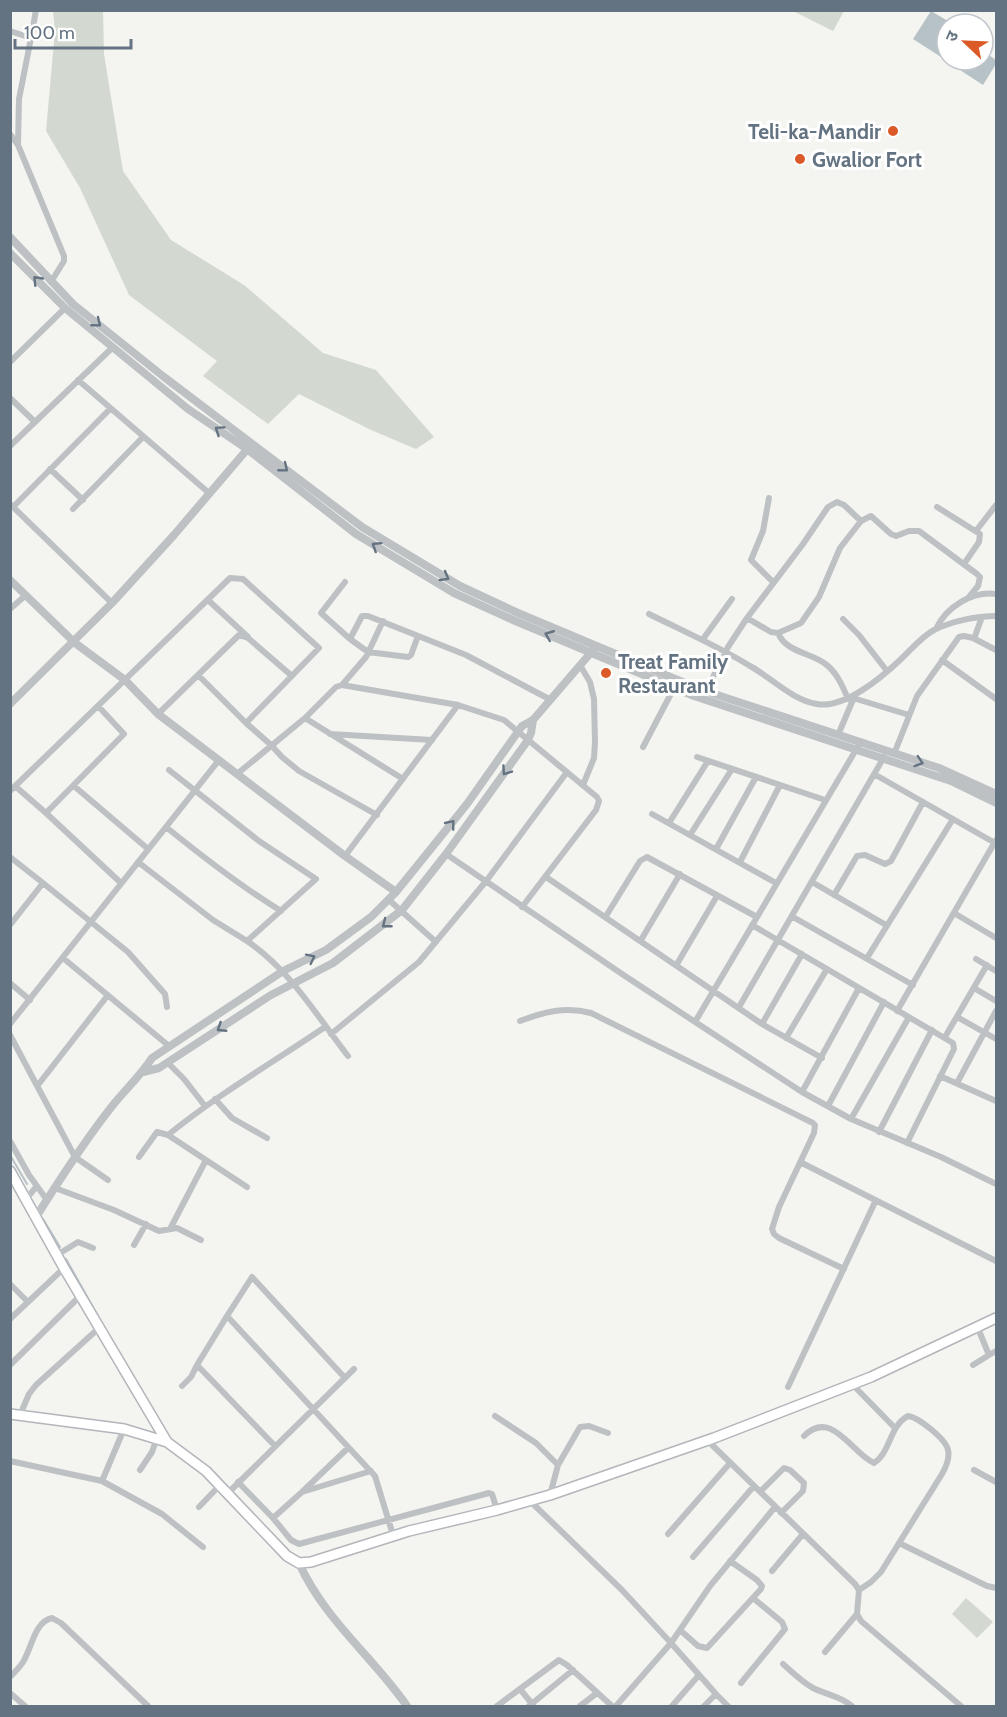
<svg xmlns="http://www.w3.org/2000/svg" width="1007" height="1717" viewBox="0 0 1007 1717" font-family="Cabin,'Noto Sans Devanagari',sans-serif">
	<style>
		.green { fill: #d3d9d0 }
		.water { fill: #b7c2c7 }
		.lines { fill: none; stroke-linecap: round; stroke-linejoin: round }
		.stream { stroke: #b7c2c7; stroke-width: 2 }
		.secondary-casing { stroke: #b2b6bb; stroke-width: 12 }
		.minor { stroke: #bdc1c4; stroke-width: 6 }
		.tertiary { stroke: #bdc1c4; stroke-width: 8 }
		.secondary { stroke: #fff; stroke-width: 9 }
		.oneway { stroke: #647381 }
		.poi-dot { fill: #dc5a28; stroke: #fff; stroke-width: 2 }
		.labels { text-anchor: middle; dominant-baseline: central; stroke-width: 6; stroke-linejoin: round; paint-order: stroke }
		.poi-label { font-size: 21px; font-weight: bold; fill: #647381; stroke: #fff; text-anchor: start }
	</style>
	<rect width="100%" height="100%" fill="#f4f4f0"/>
	<path class="green" d="M 53,11 L 103,11 L 104,54 L 123,171 L 171,240 L 244,285 L 323,353 L 376,370 L 434,437 L 416,449 L 371,430 L 299,394 L 268,424 L 203,376 L 217,361 L 129,295 L 80,188 L 46,131 L 55,31 Z
		M 793,11 L 844,11 L 833,31 Z
		M 966,1598 L 993,1622 L 977,1638 L 952,1614 Z"/>
	<path class="water" d="M 931,11 L 953,24 L 947,24 L 947,48 L 941,57 L 913,39 Z
		M 983,51 L 996,60 L 996,64 L 983,85 L 960,70 L 966,60 L 983,60 Z"/>
	<g class="lines">
		<path class="stream" d="M 10,1155 L 27,1184
			M 43,1219 L 60,1247
			M 66,1259 L 98,1316"/>
		<g class="secondary-casing">
			<path id="secondary" d="M 10,1171 L 64,1268 L 167,1442
				M 10,1414 L 124,1429 L 167,1442 L 206,1471 L 287,1556 L 299,1563 L 311,1562 L 409,1531 L 497,1510 L 550,1495 L 714,1438 L 871,1377 L 996,1318"/>
		</g>
		<path class="minor" d="M 10,31 L 31,38 L 19,99 L 18,145
			M 31,38 L 36,10
			M 10,134 L 18,145 L 64,256 L 64,261 L 51,282
			M 10,362 L 65,308
			M 78,380 L 209,493
			M 10,398 L 35,422
			M 10,446 L 112,348
			M 50,469 L 83,500
			M 769,498 L 763,531 L 751,560 L 773,582
			M 10,504 L 112,603
			M 13,507 L 110,409
			M 937,507 L 980,534 L 979,542 L 964,564
			M 73,509 L 143,437
			M 976,531 L 996,505
			M 345,582 L 321,613 L 350,639
			M 208,600 L 248,637
			M 10,609 L 26,595
			M 649,614 C 683,631 718,646 750,666 C 772,678 792,700 817,704 C 844,709 881,678 900,660 C 911,650 921,637 934,630 C 952,621 977,616 996,616
			M 747,618 L 771,632 L 778,633 L 801,623 L 819,597 L 840,548 L 861,521 L 871,516 L 891,534 L 896,536 L 909,531 L 919,531 L 977,574 L 980,577 L 978,586 L 969,597
			M 843,619 L 859,635 L 887,671
			M 936,629 C 946,607 972,591 996,594
			M 778,633 C 787,654 813,652 828,666 C 838,675 843,687 848,699
			M 418,636 L 411,655 L 408,657 L 368,652 L 350,639 L 362,616 L 368,616 L 466,655 L 551,700
			M 973,638 L 996,650
			M 703,639 L 732,599
			M 942,660 L 996,699
			M 580,665 L 590,682 L 594,699 L 595,742 L 594,758 L 583,785
			M 198,675 L 246,723
			M 342,685 L 366,657 L 383,621
			M 706,691 L 728,647 L 747,618 L 803,544 L 828,507 L 837,502 L 844,505 L 861,521
			M 853,698 L 909,715
			M 98,706 L 124,734 L 46,813 L 121,883
			M 158,714 L 239,635 L 248,638 L 292,676
			M 305,718 L 403,779
			M 330,734 L 432,740
			M 838,735 L 855,695
			M 643,747 L 674,688
			M 894,754 L 917,696 L 959,637 L 964,636 L 973,638 L 975,636 L 982,617
			M 697,757 L 825,800
			M 169,770 L 259,841 L 316,879 L 247,941 C 290,970 317,1016 348,1056
			M 237,774 L 305,718 L 336,687 L 342,685 L 458,705 L 504,720 L 597,797 L 599,801 L 596,810 L 522,907
			M 874,774 L 995,843
			M 15,786 L 46,813
			M 74,786 L 148,849
			M 10,791 L 230,578 L 243,579 L 319,648 L 246,723 L 271,745 L 282,757 L 299,771 L 377,815
			M 652,814 L 776,883
			M 669,823 L 708,761
			M 166,827 C 203,857 240,886 281,911
			M 690,835 L 732,769
			M 716,849 L 756,777
			M 446,854 L 625,976 L 802,1092 L 851,1119 L 941,1157 L 996,1184
			M 345,856 L 458,705
			M 10,857 L 43,883
			M 138,862 L 213,920 L 247,941
			M 740,862 L 780,785
			M 546,877 L 762,1024 L 822,1058
			M 812,882 L 886,925
			M 834,895 L 857,856 L 865,855 L 885,864 L 891,861 L 923,802
			M 389,900 L 436,942
			M 954,913 L 996,938
			M 606,916 L 640,861 L 647,857 L 757,917
			M 793,917 L 913,985
			M 10,925 L 43,883 L 128,952 L 165,994 L 167,1007
			M 752,925 L 953,1043 L 954,1049 L 907,1143
			M 641,940 L 680,874
			M 63,958 L 169,1046
			M 867,958 L 953,819
			M 976,959 L 996,971
			M 677,964 L 717,896
			M 10,983 L 30,1000
			M 974,988 L 996,1001
			M 739,1007 L 884,757
			M 897,1011 L 996,840
			M 957,1017 L 996,1039
			M 520,1021 C 544,1012 565,1006 591,1013 L 813,1123 L 815,1125 L 814,1133 L 779,1207 L 772,1229 L 774,1234 L 779,1238 L 844,1269
			M 695,1022 L 860,743
			M 10,1024 L 219,760
			M 762,1024 L 802,954
			M 331,1034 L 419,962 L 487,880 L 567,772
			M 10,1035 L 75,1157 L 108,1180
			M 945,1037 L 987,965
			M 786,1038 L 827,969
			M 168,1063 L 184,1079 L 205,1106
			M 940,1076 L 996,1101
			M 957,1083 L 996,1011
			M 38,1085 L 108,995
			M 802,1092 L 859,988
			M 215,1099 L 232,1118 L 267,1138
			M 828,1106 L 884,1002
			M 851,1119 L 909,1017
			M 879,1132 L 932,1030
			M 168,1135 L 247,1187
			M 10,1141 L 29,1175 L 47,1200
			M 139,1157 L 157,1132 L 168,1135 C 217,1095 272,1063 325,1027
			M 800,1162 L 996,1261
			M 55,1188 L 114,1210 L 159,1231 L 177,1228 L 201,1240
			M 26,1199 L 37,1186
			M 170,1229 L 206,1160
			M 134,1245 L 146,1224
			M 57,1255 L 78,1242 L 93,1248
			M 10,1284 L 28,1302
			M 227,1316 L 252,1277 L 345,1378
			M 10,1319 L 64,1268
			M 977,1326 L 989,1355 L 996,1351
			M 10,1365 L 80,1296
			M 973,1365 L 989,1355
			M 852,1384 L 895,1428
			M 182,1386 L 191,1377 L 197,1365
			M 788,1387 L 876,1200
			M 20,1415 L 29,1394 L 36,1385 L 99,1328
			M 495,1416 L 536,1443 L 558,1465
			M 804,1436 C 832,1408 852,1454 874,1463 C 891,1452 889,1426 908,1416 C 918,1417 946,1439 948,1450 C 950,1458 946,1467 942,1474 L 881,1572 L 871,1582 L 859,1590
			M 707,1440 L 855,1584 L 859,1590 L 857,1614 L 861,1621 L 961,1706
			M 275,1446 L 197,1365 L 227,1316 L 375,1476 L 393,1535
			M 348,1448 L 302,1492 L 371,1471
			M 10,1461 L 102,1481 L 124,1429
			M 140,1470 L 152,1452 L 157,1438
			M 974,1470 L 996,1482
			M 102,1481 L 162,1514 L 203,1547
			M 238,1482 L 273,1518
			M 302,1492 L 273,1518 L 291,1540 L 299,1544 L 489,1493 L 492,1494 L 497,1510
			M 760,1492 L 784,1468 L 790,1470 L 804,1483 L 803,1491 L 781,1513
			M 228,1493 L 354,1369
			M 550,1495 L 558,1465 L 580,1427 L 589,1426 L 608,1433
			M 530,1501 L 622,1590 L 671,1643 L 710,1586 L 775,1507
			M 199,1507 L 220,1485
			M 668,1534 L 730,1463
			M 899,1543 L 987,1586 L 996,1588
			M 693,1557 L 754,1486
			M 772,1571 L 803,1534
			M 680,1630 L 698,1646 L 707,1648 L 761,1589 L 762,1586 L 757,1580 L 730,1561
			M 825,1652 L 857,1614
			M 783,1664 C 793,1673 802,1682 813,1688 C 827,1695 840,1696 852,1706
			M 10,1677 C 15,1672 20,1667 23,1662 C 32,1648 34,1622 52,1618 L 61,1623 L 148,1706
			M 741,1683 L 785,1629 L 782,1622 L 753,1598
			M 520,1689 L 533,1705
			M 10,1693 L 25,1706
			M 716,1694 L 728,1706
			M 497,1706 L 559,1660 L 567,1665 L 612,1706
			M 529,1706 L 573,1670
			M 580,1706 L 597,1693
			M 616,1706 L 671,1643 L 716,1694 L 704,1706
			M 672,1706 L 699,1675"/>
		<path class="tertiary" d="M 10,237 L 73,304 L 164,377 L 362,527 L 460,586 L 518,613 L 699,689 L 939,768 L 996,794
			M 10,253 L 65,308 L 188,409 L 247,449 L 356,534 L 454,593 L 513,620 L 694,696 L 951,781 L 996,803
			M 10,580 L 75,643 L 125,680 L 158,714 L 345,856 L 396,892
			M 10,704 L 112,603 L 174,535 L 250,446
			M 143,1072 L 159,1068 L 271,995 L 333,963 L 402,910 L 446,854 L 528,740 L 531,733 L 533,720
			M 36,1217 C 60,1179 85,1140 113,1105 C 126,1089 141,1075 152,1058 L 283,971 L 326,950 L 371,917 L 396,892 L 467,804 L 522,726 L 533,720 L 594,649
			M 299,1563 C 324,1619 373,1657 407,1706"/>
		<use href="#secondary" class="secondary"/>
	</g>
	<defs><path id="oneway-chevron" d="M-2-3.5L2.5 0L-2 3.5" fill="none" stroke-width="1.6" stroke-linecap="round" stroke-linejoin="round" transform="scale(1.5)"/></defs>
	<g class="oneway">
		<use href="#oneway-chevron" transform="translate(37 280) rotate(-134)"/>
		<use href="#oneway-chevron" transform="translate(97 323) rotate(39)"/>
		<use href="#oneway-chevron" transform="translate(219 430) rotate(-146)"/>
		<use href="#oneway-chevron" transform="translate(284 468) rotate(39)"/>
		<use href="#oneway-chevron" transform="translate(376 546) rotate(-148)"/>
		<use href="#oneway-chevron" transform="translate(445 577) rotate(30)"/>
		<use href="#oneway-chevron" transform="translate(549 635) rotate(-158)"/>
		<use href="#oneway-chevron" transform="translate(919 762) rotate(18)"/>
		<use href="#oneway-chevron" transform="translate(506 771) rotate(125)"/>
		<use href="#oneway-chevron" transform="translate(451 824) rotate(-51)"/>
		<use href="#oneway-chevron" transform="translate(386 924) rotate(142)"/>
		<use href="#oneway-chevron" transform="translate(311 958) rotate(-26)"/>
		<use href="#oneway-chevron" transform="translate(221 1028) rotate(147)"/>
	</g>
	<g class="poi-dot">
		<circle cx="893" cy="131" r="6"/>
		<circle cx="800" cy="159" r="6"/>
		<circle cx="606" cy="673" r="6"/>
	</g>
	<g class="labels">
		<g class="poi-label">
			<text x="881" y="131" text-anchor="end">Teli-ka-Mandir</text>
			<text x="812" y="159">Gwalior Fort</text>
			<text x="618" y="661">Treat Family<tspan x="618" dy="24">Restaurant</tspan></text>
		</g>
	</g>
	<rect width="1007" height="1717" fill="none" stroke="#647381" stroke-width="24"/>
	<g transform="translate(965 42) rotate(293)"><circle r="28" fill="#ffffff" stroke="#c1c7cd" stroke-width="1.5"/>
	<path d="M0-4.5L10 22L0 15L-10 22Z" fill="#dc5a28"/>
	<text y="-9" font-size="16" font-weight="bold" text-anchor="middle" fill="#647381">उ</text>
	</g>
	<path d="M15 39v9h116v-9" fill="none" stroke="#647381" stroke-width="3"/>
	<text x="24" y="39" font-size="18" fill="#647381" stroke="#ffffff" stroke-width="4.5" paint-order="stroke">100 m</text>
</svg>
